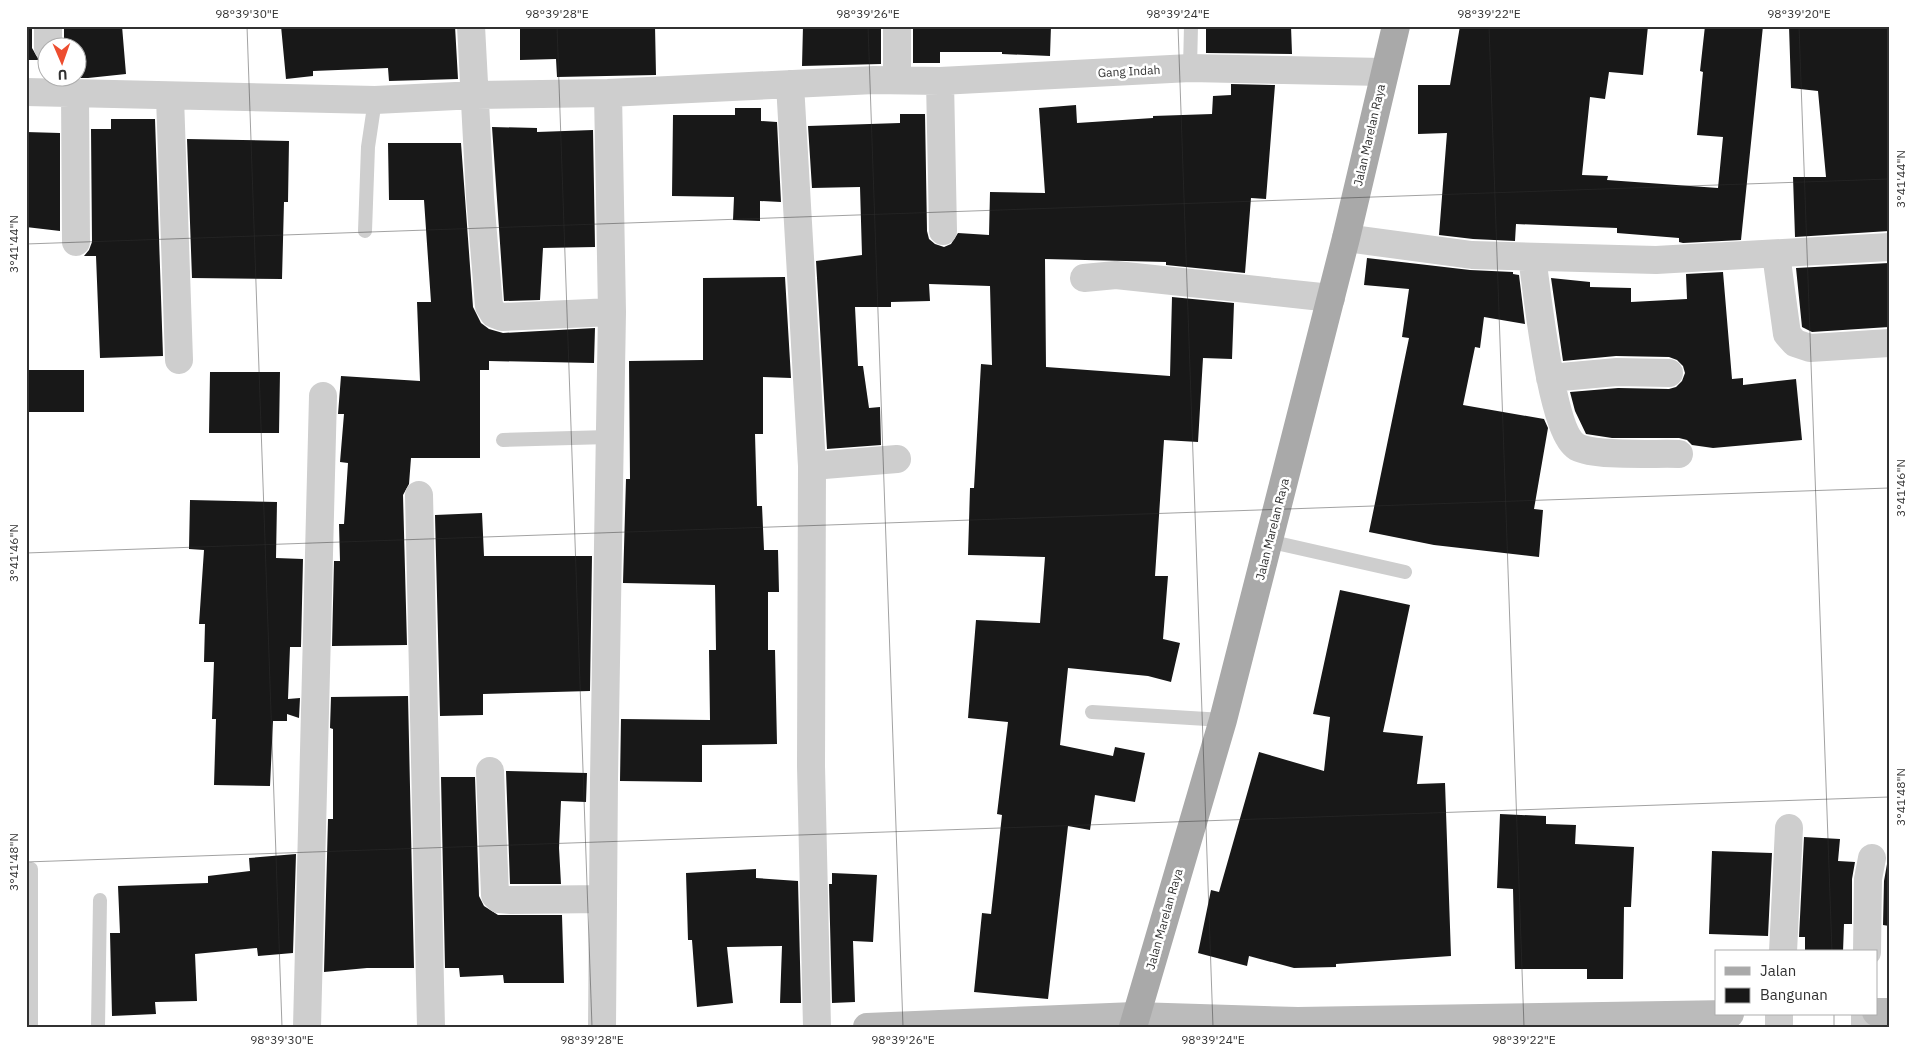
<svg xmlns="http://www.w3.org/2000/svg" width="1915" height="1053" viewBox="0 0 1915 1053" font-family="'IBM Plex Sans',sans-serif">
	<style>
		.building { fill: #181818 }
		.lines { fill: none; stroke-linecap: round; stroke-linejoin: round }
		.lane { stroke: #cecece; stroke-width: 14 }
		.street { stroke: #cecece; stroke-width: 28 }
		.secondary { stroke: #bbb; stroke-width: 28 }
		.primary { stroke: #a9a9a9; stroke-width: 28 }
		.ticks { fill: none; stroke: #313131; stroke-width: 1; stroke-opacity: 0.45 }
		.labels { text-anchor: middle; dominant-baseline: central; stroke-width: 5; stroke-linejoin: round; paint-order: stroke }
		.street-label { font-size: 12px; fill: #313131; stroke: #fff }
		.neatline { fill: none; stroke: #313131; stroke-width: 2 }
		.ticks-label { font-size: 12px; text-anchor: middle; fill: #313131 }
	</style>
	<rect width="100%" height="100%" fill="#fff"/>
	<path class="building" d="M 26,26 L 32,26 L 32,48 L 39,60 L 26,60 Z
		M 64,26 L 122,26 L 126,74 L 88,78 L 76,78 L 78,78 L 78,48 L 64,48 Z
		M 281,26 L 455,26 L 458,79 L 389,81 L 388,68 L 313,71 L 313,76 L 286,79 Z
		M 520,26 L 655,26 L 656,75 L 557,77 L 556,59 L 520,60 Z
		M 803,26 L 881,26 L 881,64 L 802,66 Z
		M 913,26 L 1051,26 L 1050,56 L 1002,54 L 1002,52 L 940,52 L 940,63 L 913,63 Z
		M 1206,26 L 1291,26 L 1292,54 L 1206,53 Z
		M 1460,26 L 1648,26 L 1643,75 L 1609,72 L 1605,99 L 1590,97 L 1582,175 L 1608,176 L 1607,180 L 1718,188 L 1723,137 L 1697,135 L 1703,72 L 1700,71 L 1705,26 L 1763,26 L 1741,240 L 1683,243 L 1679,242 L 1679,238 L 1617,233 L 1617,228 L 1516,224 L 1515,241 L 1473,239 L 1439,235 L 1447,133 L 1418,134 L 1418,85 L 1450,85 Z
		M 1789,26 L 1889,26 L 1889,231 L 1795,237 L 1793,177 L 1826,177 L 1818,91 L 1791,88 Z
		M 1231,84 L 1275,85 L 1266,199 L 1251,198 L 1245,273 L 1166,265 L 1166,262 L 1045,259 L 1046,367 L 1170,376 L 1172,297 L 1234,303 L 1232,359 L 1203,358 L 1198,442 L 1164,440 L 1155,576 L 1168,576 L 1163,639 L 1180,643 L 1171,682 L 1148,676 L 1068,668 L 1060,745 L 1113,756 L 1115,747 L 1145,753 L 1135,802 L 1095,795 L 1090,830 L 1068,826 L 1048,999 L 974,992 L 982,913 L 991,914 L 1002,815 L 997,814 L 1008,722 L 968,718 L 976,620 L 1040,623 L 1045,557 L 968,555 L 970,488 L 974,488 L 981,364 L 992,365 L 990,286 L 929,284 L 930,301 L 891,302 L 891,307 L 855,307 L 858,366 L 863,366 L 869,408 L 880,407 L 881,445 L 827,449 L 816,261 L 862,255 L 860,187 L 812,188 L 808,126 L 900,123 L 900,114 L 925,114 L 927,231 L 929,239 L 935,244 L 944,247 L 951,244 L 958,233 L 989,235 L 990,192 L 1045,193 L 1039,108 L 1076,105 L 1077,123 L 1153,118 L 1153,116 L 1212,114 L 1213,96 L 1231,95 Z
		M 735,108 L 761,108 L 761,121 L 777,122 L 781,202 L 760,201 L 760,221 L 733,220 L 734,197 L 672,196 L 673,115 L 735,115 Z
		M 111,119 L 155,119 L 163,356 L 100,358 L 96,256 L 84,256 L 89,250 L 92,242 L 91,129 L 111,129 Z
		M 492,127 L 537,128 L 537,132 L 593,130 L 595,247 L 543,248 L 540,300 L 504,301 Z
		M 26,132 L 60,133 L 60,231 L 26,227 Z
		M 187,139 L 289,141 L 288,202 L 284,202 L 282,279 L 192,278 Z
		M 388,143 L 461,143 L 473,307 L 481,323 L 489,329 L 503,333 L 595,328 L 594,363 L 489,361 L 489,370 L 480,370 L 480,458 L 411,458 L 409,484 L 403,495 L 407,645 L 332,646 L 334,561 L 340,561 L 339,524 L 344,524 L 348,463 L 340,462 L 344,414 L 338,414 L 341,376 L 420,381 L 417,302 L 431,302 L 424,200 L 389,200 Z
		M 1367,258 L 1470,270 L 1513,272 L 1513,274 L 1519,275 L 1525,324 L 1484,317 L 1480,348 L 1475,347 L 1463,405 L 1544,419 L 1548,428 L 1534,509 L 1543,510 L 1539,557 L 1434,545 L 1369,532 L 1409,338 L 1402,337 L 1409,289 L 1364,285 Z
		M 1889,263 L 1889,327 L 1812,332 L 1802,327 L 1796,268 Z
		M 1723,272 L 1732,379 L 1743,378 L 1743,385 L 1796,379 L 1802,440 L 1713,448 L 1692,445 L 1687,440 L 1679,438 L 1612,438 L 1586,434 L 1575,411 L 1570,392 L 1618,388 L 1669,389 L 1676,387 L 1682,381 L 1685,373 L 1683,366 L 1677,360 L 1669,357 L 1616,356 L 1563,361 L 1551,278 L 1590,282 L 1590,287 L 1631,288 L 1631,302 L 1687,299 L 1686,274 Z
		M 785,277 L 791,378 L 763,377 L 763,434 L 755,434 L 757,506 L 762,506 L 764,550 L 778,550 L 779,592 L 768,592 L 768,650 L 775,650 L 777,744 L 702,745 L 702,782 L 620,781 L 621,719 L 710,720 L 709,650 L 716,650 L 715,585 L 623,583 L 626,479 L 630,479 L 629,361 L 703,360 L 703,278 Z
		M 26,370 L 84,370 L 84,412 L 26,412 Z
		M 210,372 L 280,372 L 279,433 L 209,433 Z
		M 190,500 L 277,502 L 276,558 L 303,559 L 301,647 L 290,647 L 288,699 L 300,698 L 299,718 L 287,714 L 287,721 L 273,721 L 270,786 L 214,785 L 216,719 L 212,719 L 214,662 L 204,662 L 205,624 L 199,624 L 204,550 L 189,549 Z
		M 482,513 L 484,556 L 592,556 L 590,691 L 483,694 L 483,715 L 440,716 L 435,515 Z
		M 1340,590 L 1410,605 L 1383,732 L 1423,736 L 1417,784 L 1445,783 L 1451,956 L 1336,964 L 1336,967 L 1294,968 L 1249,956 L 1247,966 L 1198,953 L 1211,890 L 1219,892 L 1259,752 L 1324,771 L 1330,717 L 1313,714 Z
		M 408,696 L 414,968 L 367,968 L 324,972 L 328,819 L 333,819 L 333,729 L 330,728 L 331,697 Z
		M 506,771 L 587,773 L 586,802 L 561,801 L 559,848 L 561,884 L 510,884 Z
		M 441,777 L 475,777 L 479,896 L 484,906 L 498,915 L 562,915 L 564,983 L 504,983 L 503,975 L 460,977 L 459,968 L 445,968 Z
		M 1500,814 L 1546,816 L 1546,824 L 1576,825 L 1575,844 L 1634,847 L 1631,907 L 1624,907 L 1623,979 L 1587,979 L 1587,969 L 1515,969 L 1513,889 L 1497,888 Z
		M 1804,837 L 1840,839 L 1838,861 L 1855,862 L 1852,879 L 1852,924 L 1844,924 L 1843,952 L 1805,952 L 1805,937 L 1799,937 Z
		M 1712,851 L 1772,853 L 1768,936 L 1709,934 Z
		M 296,854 L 293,953 L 258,956 L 257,948 L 195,954 L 197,1001 L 155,1002 L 156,1014 L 112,1016 L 110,933 L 120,933 L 118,886 L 208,883 L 208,876 L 250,871 L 249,858 Z
		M 1887,864 L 1889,864 L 1889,926 L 1883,925 L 1884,881 Z
		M 756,869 L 756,878 L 798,881 L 801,1003 L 780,1003 L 782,946 L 727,947 L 733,1003 L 697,1007 L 692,940 L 688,940 L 686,873 Z
		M 832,873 L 877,875 L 873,942 L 853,941 L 855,1002 L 832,1003 L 829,884 L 832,884 Z"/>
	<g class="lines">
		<path class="lane" d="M 1190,68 L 1191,26
			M 365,231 L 368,147 L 375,100
			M 503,440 L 609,437
			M 1268,541 L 1405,572
			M 1092,712 L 1223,720
			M 31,1027 L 31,869
			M 98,1027 L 100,900"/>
		<path class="street" d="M 48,26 L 48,48
			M 471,26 L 480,197 L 489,306 L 494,314 L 502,317 L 612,312
			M 897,26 L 897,80
			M 940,81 L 943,231
			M 790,84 L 812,466 L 811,766 L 817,1027
			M 26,92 L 375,100 L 476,95 L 608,93 L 874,80 L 940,81 L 1190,68 L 1384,72
			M 75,93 L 76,242
			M 170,97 L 179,360
			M 1346,238 L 1472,255 L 1656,260 L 1889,247
			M 1776,254 L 1787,334 L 1795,343 L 1810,348 L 1889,343
			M 1532,257 C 1537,290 1551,432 1577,447 C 1596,457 1656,453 1679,454
			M 1084,278 L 1116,275 L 1331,298
			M 1550,378 L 1617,372 L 1669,373
			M 812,466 L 897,459
			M 419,495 L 431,1027
			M 490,771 L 495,895 L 499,899 L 511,900 L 603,899
			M 1783,952 L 1789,828
			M 1867,952 L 1868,879 L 1872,858
			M 1779,1014 L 1779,1027
			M 307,1027 L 323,396
			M 602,1027 L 604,779 L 612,312 L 608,93
			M 1865,1027 L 1865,1014"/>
		<path class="secondary" d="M 1876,1012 L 1889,1012
			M 867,1027 L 1135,1016 L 1298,1021 L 1730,1014"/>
		<path class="primary" d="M 1133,1027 L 1223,720 L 1346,238 L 1396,26"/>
	</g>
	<path class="ticks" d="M 247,26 L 282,1027M 557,26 L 592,1027M 868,26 L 903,1027M 1178,26 L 1213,1027M 1489,26 L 1524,1027M 1799,26 L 1832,952M 26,244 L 1889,179M 26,553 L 1889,488M 26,862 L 1889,797M 1834,1014 L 1834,1027"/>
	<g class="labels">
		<g class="street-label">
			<text transform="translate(1129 71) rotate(-3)">Gang Indah</text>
			<text transform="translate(1369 135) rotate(-77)">Jalan Marelan Raya</text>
			<text transform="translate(1272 529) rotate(-76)">Jalan Marelan Raya</text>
			<text transform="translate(1164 919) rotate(-74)">Jalan Marelan Raya</text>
		</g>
	</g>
	<rect width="1915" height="1053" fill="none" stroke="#ffffff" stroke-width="55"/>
	<rect x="1715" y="950" width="162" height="65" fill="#ffffff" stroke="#adadad"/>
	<rect x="1725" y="967" width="25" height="8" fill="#a9a9a9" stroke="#adadad"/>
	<text x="1760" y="976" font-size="15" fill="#313131">Jalan</text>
	<rect x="1725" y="988" width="25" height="15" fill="#181818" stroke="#adadad"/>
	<text x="1760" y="1000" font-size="15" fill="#313131">Bangunan</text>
	<g transform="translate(62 62) rotate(178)"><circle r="24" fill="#ffffff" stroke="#adadad"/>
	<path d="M0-4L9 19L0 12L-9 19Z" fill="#ed4d2f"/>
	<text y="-8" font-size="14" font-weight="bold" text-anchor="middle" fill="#313131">U</text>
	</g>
	<rect x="28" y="28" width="1860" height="998" class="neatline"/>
	<g class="ticks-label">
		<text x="247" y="18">98°39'30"E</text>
		<text x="557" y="18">98°39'28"E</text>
		<text x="868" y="18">98°39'26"E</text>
		<text x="1178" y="18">98°39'24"E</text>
		<text x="1489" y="18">98°39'22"E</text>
		<text x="1799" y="18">98°39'20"E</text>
		<text transform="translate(1901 179) rotate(-90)" y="4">3°41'44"N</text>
		<text transform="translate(14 244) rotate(-90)" y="4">3°41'44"N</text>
		<text transform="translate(1901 488) rotate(-90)" y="4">3°41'46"N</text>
		<text transform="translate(14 553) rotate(-90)" y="4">3°41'46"N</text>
		<text transform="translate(1901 797) rotate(-90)" y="4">3°41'48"N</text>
		<text transform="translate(14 862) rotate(-90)" y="4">3°41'48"N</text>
		<text x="282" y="1044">98°39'30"E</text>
		<text x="592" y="1044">98°39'28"E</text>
		<text x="903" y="1044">98°39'26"E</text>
		<text x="1213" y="1044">98°39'24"E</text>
		<text x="1524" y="1044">98°39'22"E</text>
	</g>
</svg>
